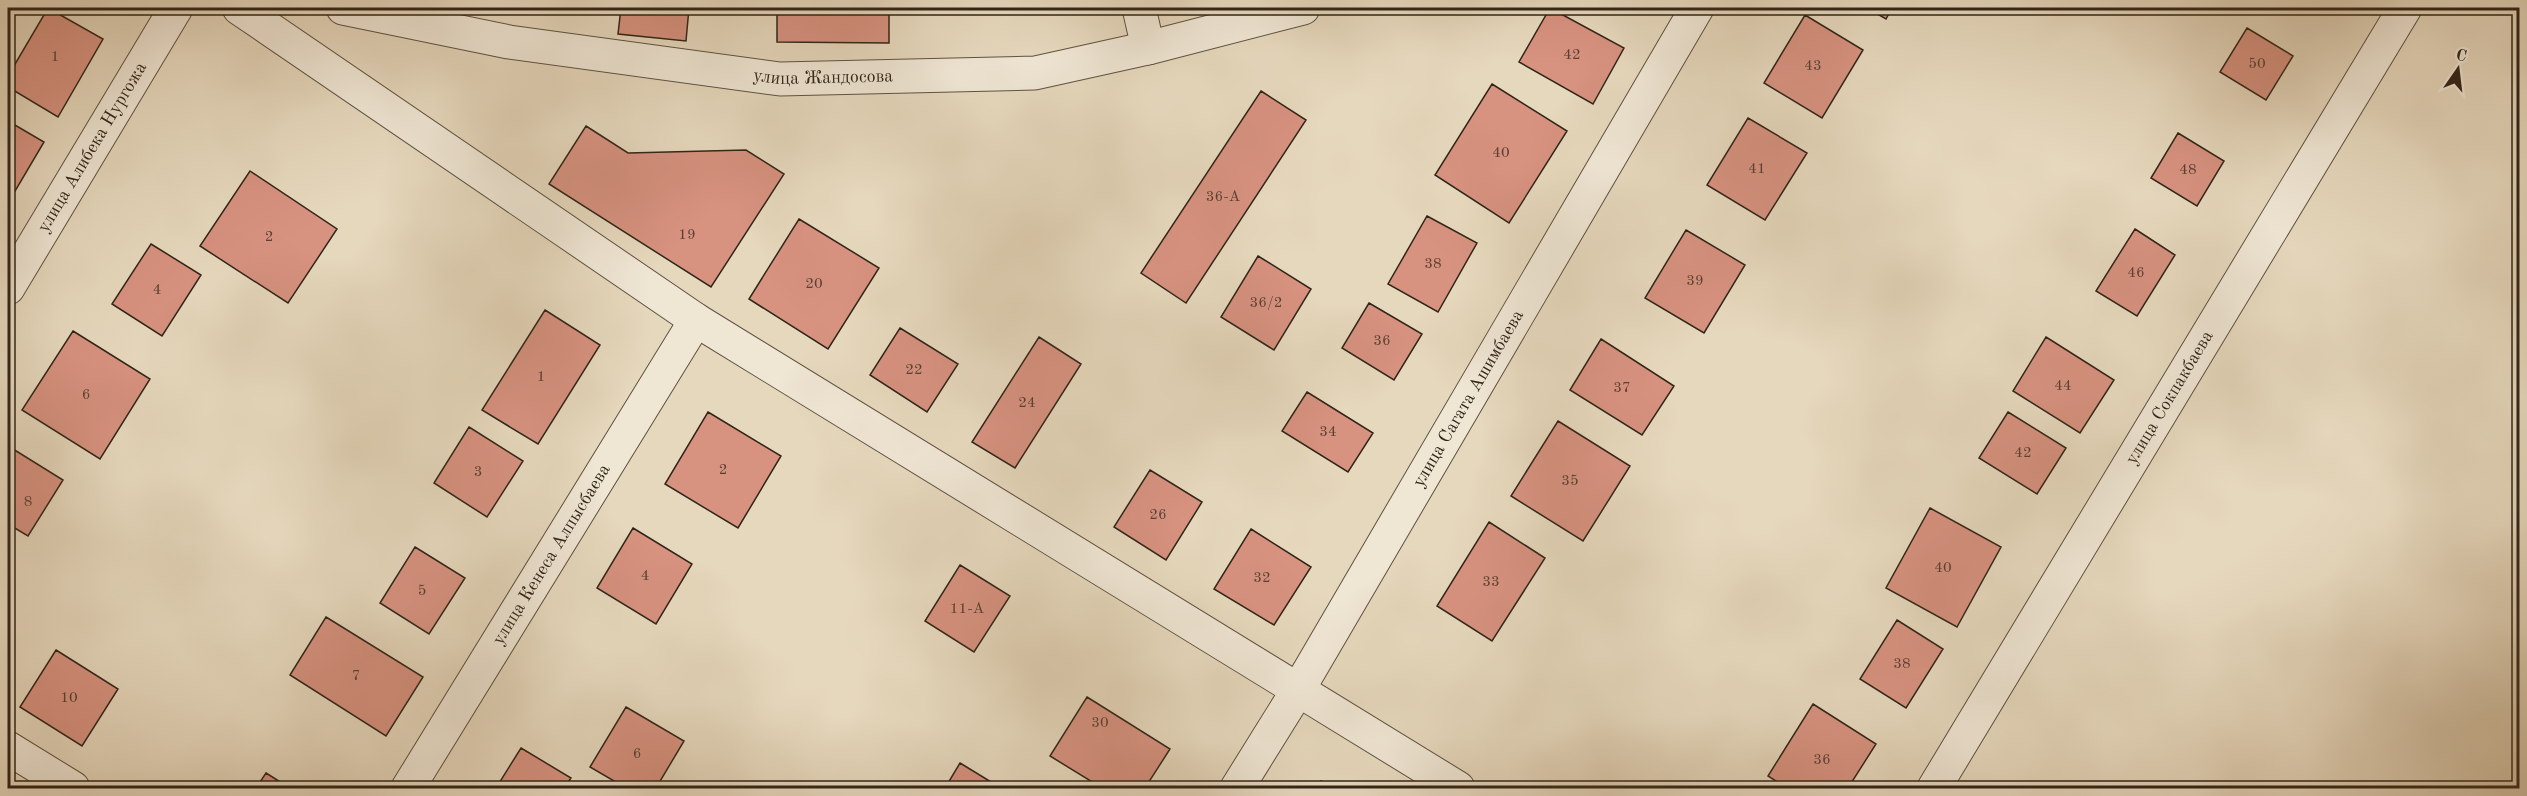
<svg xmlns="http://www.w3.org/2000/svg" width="2527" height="796" viewBox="0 0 2527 796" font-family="'Old Standard TT',serif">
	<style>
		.building { fill: #d79280; stroke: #302519; stroke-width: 1.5 }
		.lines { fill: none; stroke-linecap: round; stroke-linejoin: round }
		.minor-casing { stroke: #5e5242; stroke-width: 35 }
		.minor { stroke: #efe6d4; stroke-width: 33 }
		.labels { text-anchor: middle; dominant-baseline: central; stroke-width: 4.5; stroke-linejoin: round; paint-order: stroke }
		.number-label { font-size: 15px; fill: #5a4033 }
		.street-label { font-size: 18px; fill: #302519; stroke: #efe6d4 }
	</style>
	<rect width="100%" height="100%" fill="#e6d8bd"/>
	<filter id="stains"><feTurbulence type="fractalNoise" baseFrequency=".00333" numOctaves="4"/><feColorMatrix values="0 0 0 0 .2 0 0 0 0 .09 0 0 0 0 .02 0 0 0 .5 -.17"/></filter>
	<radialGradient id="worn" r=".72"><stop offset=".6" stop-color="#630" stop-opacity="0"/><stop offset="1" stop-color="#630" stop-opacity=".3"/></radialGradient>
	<path class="building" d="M 48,8 L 103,39 L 58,117 L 8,87 L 8,76 Z
		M 621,8 L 689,8 L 686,41 L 618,34 Z
		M 777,8 L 889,8 L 889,43 L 777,42 Z
		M 1550,8 L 1624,48 L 1593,104 L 1519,62 Z
		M 1867,8 L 1892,8 L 1886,19 Z
		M 1805,15 L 1863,50 L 1822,118 L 1764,83 Z
		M 2247,28 L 2293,56 L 2266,100 L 2220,72 Z
		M 1492,84 L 1567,131 L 1509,223 L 1435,175 Z
		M 1261,91 L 1306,120 L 1186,303 L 1141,273 Z
		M 1748,118 L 1807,153 L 1765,220 L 1707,185 Z
		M 8,121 L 44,142 L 11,198 L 8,196 Z
		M 586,126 L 628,153 L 746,150 L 784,174 L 711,287 L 549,184 Z
		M 2178,133 L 2224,161 L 2197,206 L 2151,178 Z
		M 250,171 L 337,229 L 288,303 L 200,246 Z
		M 1427,216 L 1477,243 L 1438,312 L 1388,284 Z
		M 799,219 L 879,268 L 828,349 L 749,299 Z
		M 2135,229 L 2175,255 L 2137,316 L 2096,291 Z
		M 1686,230 L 1745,265 L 1704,333 L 1645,298 Z
		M 151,244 L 201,275 L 162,336 L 112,304 Z
		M 1258,256 L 1311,289 L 1274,350 L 1221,317 Z
		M 1369,303 L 1422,334 L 1394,380 L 1342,348 Z
		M 545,310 L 600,345 L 538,444 L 482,410 Z
		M 900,328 L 958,364 L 927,412 L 870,375 Z
		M 73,331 L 150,379 L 100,459 L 22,410 Z
		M 1039,337 L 1081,364 L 1015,468 L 972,442 Z
		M 2046,337 L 2114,380 L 2080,433 L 2013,391 Z
		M 1601,339 L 1674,386 L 1642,435 L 1570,390 Z
		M 1307,392 L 1373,433 L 1348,472 L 1282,431 Z
		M 708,412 L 781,456 L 738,528 L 665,484 Z
		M 2008,412 L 2066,448 L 2037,494 L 1979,458 Z
		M 1558,421 L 1630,466 L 1583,541 L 1511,496 Z
		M 469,427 L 523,461 L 487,517 L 434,483 Z
		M 13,449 L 63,480 L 28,536 L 8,524 L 8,458 Z
		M 1150,470 L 1202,502 L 1166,560 L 1114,527 Z
		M 1930,508 L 2001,547 L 1957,627 L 1886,588 Z
		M 1489,522 L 1545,558 L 1492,641 L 1437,606 Z
		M 633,528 L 692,564 L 656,624 L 597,588 Z
		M 1251,529 L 1311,567 L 1274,625 L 1214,589 Z
		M 415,547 L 465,578 L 429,634 L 380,603 Z
		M 960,565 L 1010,596 L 974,652 L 925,621 Z
		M 326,617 L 423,677 L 386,736 L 290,675 Z
		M 1897,620 L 1943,649 L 1906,708 L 1860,679 Z
		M 56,650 L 118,689 L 82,746 L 20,707 Z
		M 1087,697 L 1170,749 L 1145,788 L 1102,788 L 1050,756 Z
		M 1813,704 L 1876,744 L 1848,788 L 1787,788 L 1768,776 Z
		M 626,707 L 684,741 L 656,788 L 626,788 L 590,767 Z
		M 521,748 L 571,778 L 564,788 L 496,788 Z
		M 960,763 L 1001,788 L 945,788 Z
		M 266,773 L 290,788 L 256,788 Z
		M 1321,781 L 1334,788 L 1316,788 Z"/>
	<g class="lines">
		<g class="minor-casing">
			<g id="minor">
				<path d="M 239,8 L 696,320 L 1458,788"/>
				<path id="s1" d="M 343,8 L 509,42 L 780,79 L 1035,73 L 1148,48 L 1303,8"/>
				<path d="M 1139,8 L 1148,48"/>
				<path id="s2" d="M 8,288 L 176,8"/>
				<path d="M 8,748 L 73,788"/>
				<path id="s3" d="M 408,788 L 696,320"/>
				<path id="s4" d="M 1237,788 L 1298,690 L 1697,8"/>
				<path id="s5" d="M 1934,788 L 2405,8"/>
			</g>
		</g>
		<use href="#minor" class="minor"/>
	</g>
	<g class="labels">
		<g class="number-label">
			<text x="1572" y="55">42</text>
			<text x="55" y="57">1</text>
			<text x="2257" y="64">50</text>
			<text x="1813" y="66">43</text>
			<text x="1501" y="153">40</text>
			<text x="1757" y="169">41</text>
			<text x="2188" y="170">48</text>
			<text x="1223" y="197">36-А</text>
			<text x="687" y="235">19</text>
			<text x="269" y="237">2</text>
			<text x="1433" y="264">38</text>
			<text x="2136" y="273">46</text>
			<text x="1695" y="281">39</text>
			<text x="814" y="284">20</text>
			<text x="157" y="290">4</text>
			<text x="1266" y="303">36/2</text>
			<text x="1382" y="341">36</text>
			<text x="914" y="370">22</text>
			<text x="541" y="377">1</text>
			<text x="2063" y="386">44</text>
			<text x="1622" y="388">37</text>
			<text x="86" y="395">6</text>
			<text x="1027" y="403">24</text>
			<text x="1328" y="432">34</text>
			<text x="2023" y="453">42</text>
			<text x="723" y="470">2</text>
			<text x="478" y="472">3</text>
			<text x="1570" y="481">35</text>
			<text x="28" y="502">8</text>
			<text x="1158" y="515">26</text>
			<text x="1943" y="568">40</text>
			<text x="645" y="576">4</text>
			<text x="1262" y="578">32</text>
			<text x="1491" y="582">33</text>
			<text x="422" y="591">5</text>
			<text x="967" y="609">11-А</text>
			<text x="1902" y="664">38</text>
			<text x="356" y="676">7</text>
			<text x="69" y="698">10</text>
			<text x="1100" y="723">30</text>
			<text x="637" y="754">6</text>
			<text x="1822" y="760">36</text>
		</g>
		<g class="street-label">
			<text stroke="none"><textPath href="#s1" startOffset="486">улица Жандосова</textPath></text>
			<text stroke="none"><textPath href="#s2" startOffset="164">улица Алибека Нургожа</textPath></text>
			<text stroke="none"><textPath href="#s5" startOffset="456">улица Сокпакбаева</textPath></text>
			<text stroke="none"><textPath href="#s4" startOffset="453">улица Сагата Ашимбаева</textPath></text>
			<text stroke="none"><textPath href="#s3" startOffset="274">улица Кенеса Алпысбаева</textPath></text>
		</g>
	</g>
	<rect width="2527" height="796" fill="none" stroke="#e6d8bd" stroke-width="30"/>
	<rect x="9" y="9" width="2509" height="778" fill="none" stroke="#302519" stroke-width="3"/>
	<rect x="15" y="15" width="2497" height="766" fill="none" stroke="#302519" stroke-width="1.5"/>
	<g transform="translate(2458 69) rotate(14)" stroke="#efe6d4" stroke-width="4.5" paint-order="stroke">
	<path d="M0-4.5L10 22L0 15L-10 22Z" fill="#302519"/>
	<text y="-9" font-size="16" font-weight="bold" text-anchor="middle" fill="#302519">С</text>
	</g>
	<rect width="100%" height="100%" filter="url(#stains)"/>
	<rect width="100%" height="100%" fill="url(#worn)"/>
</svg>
